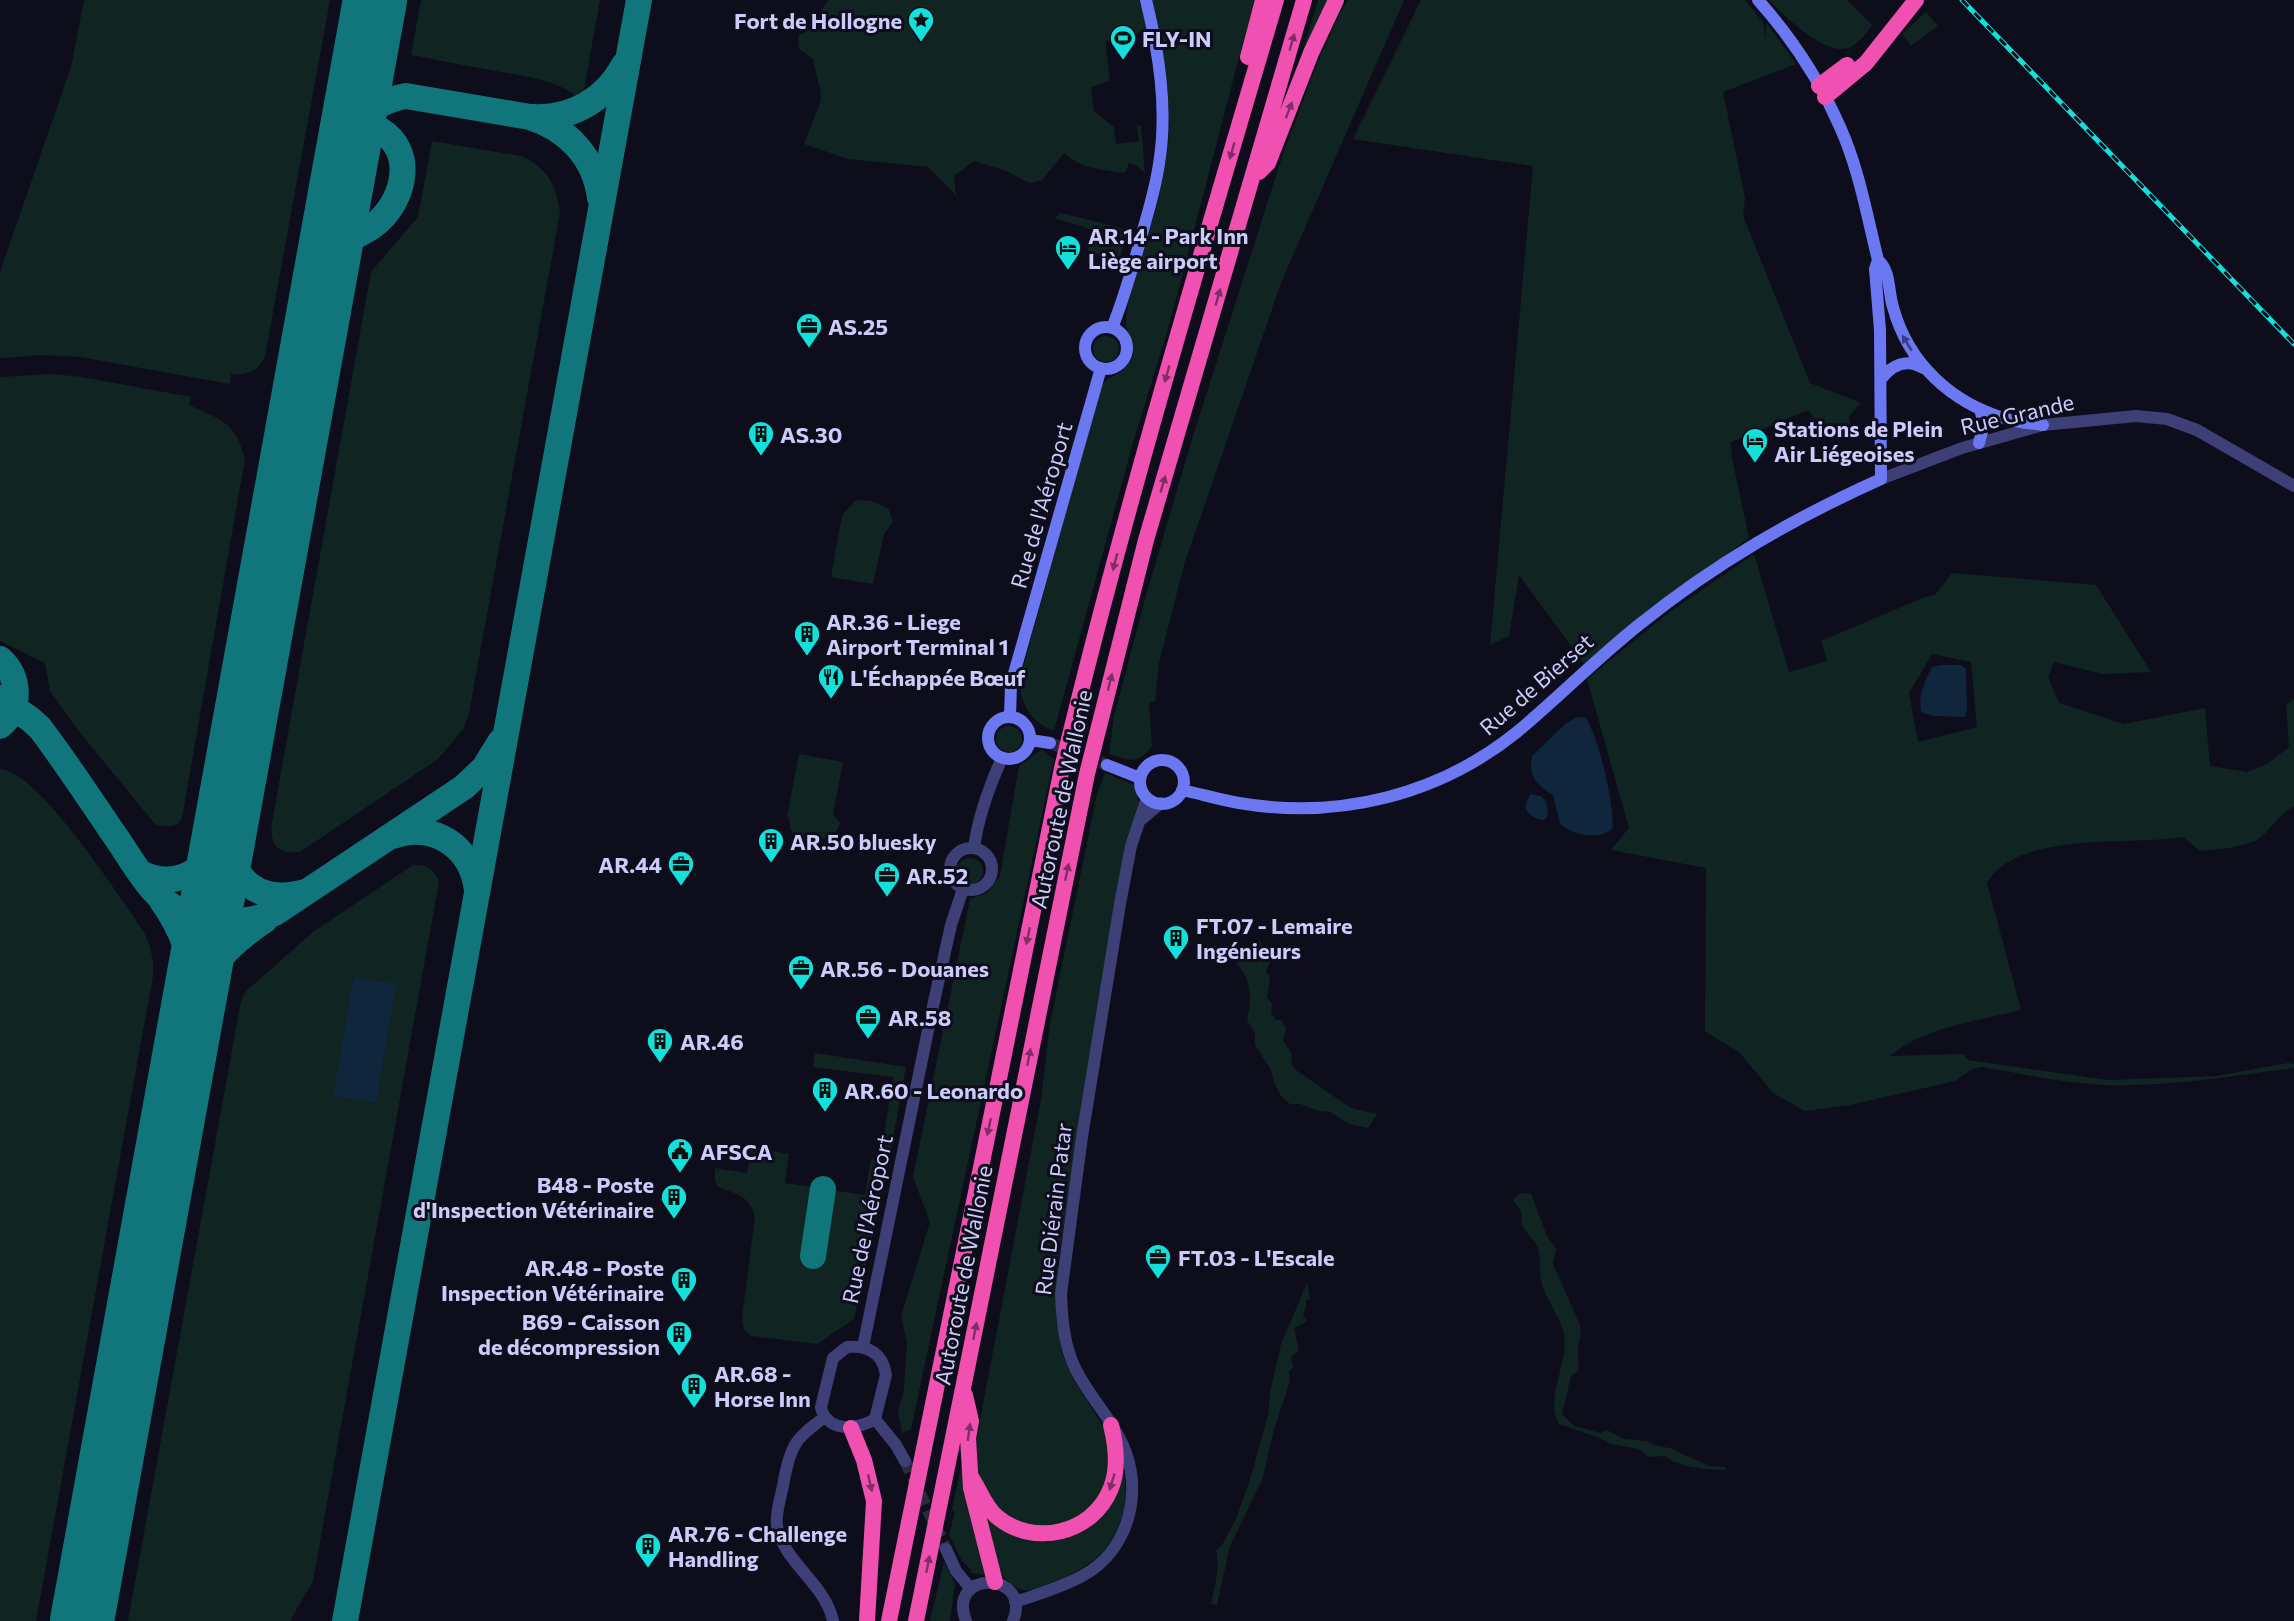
<svg xmlns="http://www.w3.org/2000/svg" width="2294" height="1621" viewBox="0 0 2294 1621" font-family="Commissioner,sans-serif">
	<style>
		.green { fill: #102522; fill-rule: evenodd }
		.water { fill: #0f263d }
		.lines { fill: none; stroke-linecap: round; stroke-linejoin: round }
		.taxiway { stroke: #10767b; stroke-width: 26 }
		.runway { stroke: #10767b; stroke-width: 64 }
		.tertiary-tunnel { stroke: #2a2a3d; stroke-width: 12; stroke-dasharray: 12 6; stroke-linecap: butt }
		.secondary-tunnel { stroke: #2a2a3d; stroke-width: 12; stroke-dasharray: 12 6; stroke-linecap: butt }
		.tertiary { stroke: #3c4077; stroke-width: 12 }
		.secondary { stroke: #6b78f2; stroke-width: 12 }
		.motorway { stroke: #f051b0; stroke-width: 16 }
		.rail-casing { stroke: #13dfdb; stroke-width: 5 }
		.rail { stroke: #0e0d1b; stroke-width: 3; stroke-dasharray: 9; stroke-linecap: butt }
		.oneway { fill: #7f2f66 }
		.oneway2 { fill: #383d7c }
		.labels { text-anchor: middle; dominant-baseline: central; stroke-width: 6; stroke-linejoin: round; paint-order: stroke }
		.poi-label { font-size: 22px; font-weight: bold; fill: #ccccfb; stroke: #0e0d1b; text-anchor: start }
		.street-label { font-size: 22px; fill: #ccccfb; stroke: #0e0d1b }
	</style>
	<rect width="100%" height="100%" fill="#0e0d1b"/>
	<path class="green" d="M 84,0 L 330,0 L 265,356 C 258,372 248,375 231,374 L 230,384 L 80,357 L 43,355 L 0,358 L 0,272 L 71,67 Z
		M 421,0 L 600,0 L 582,101 C 559,78 520,76 490,70 C 463,65 437,60 411,55 Z
		M 828,0 L 1139,0 L 1147,28 L 1130,38 L 1105,41 L 1110,81 L 1091,87 L 1094,111 L 1114,127 L 1116,144 L 1139,141 L 1137,126 L 1141,126 L 1145,173 L 1137,166 L 1129,163 L 1125,173 C 1103,170 1081,169 1064,153 L 1042,180 L 1030,183 L 1006,171 L 974,161 L 954,176 L 956,195 L 928,167 L 848,159 L 804,144 L 821,100 L 820,88 L 813,59 L 799,49 L 798,36 L 808,31 Z
		M 1151,0 L 1254,0 L 1170,322 L 1133,443 L 1054,731 C 1031,722 1022,706 1019,682 L 1101,386 C 1108,377 1119,375 1127,366 C 1141,351 1127,339 1126,322 C 1126,316 1127,309 1128,303 C 1144,248 1165,191 1169,133 C 1171,88 1161,43 1151,0 Z
		M 1318,0 L 1327,0 L 1299,64 Z
		M 1348,0 L 1404,0 L 1281,283 L 1184,565 L 1159,663 L 1155,701 L 1149,703 L 1152,746 C 1138,765 1129,761 1109,754 L 1114,716 L 1147,592 L 1193,436 L 1284,151 L 1314,72 L 1335,23 Z
		M 1421,0 L 1745,0 L 1763,22 L 1766,40 L 1766,22 L 1796,64 L 1723,92 L 1745,198 L 1743,216 L 1810,383 L 1861,403 L 1849,416 L 1852,438 L 1823,429 L 1808,410 L 1731,442 L 1732,458 L 1749,538 L 1654,607 L 1585,665 L 1519,575 L 1509,636 L 1490,645 L 1533,166 L 1353,139 Z
		M 1769,0 L 1847,0 L 1872,25 C 1866,34 1858,44 1848,48 C 1825,56 1783,15 1769,0 Z
		M 1926,12 L 1938,26 L 1911,46 L 1902,34 Z
		M 432,141 L 521,156 C 547,167 557,186 560,213 L 469,713 L 464,728 L 438,759 L 300,852 C 278,855 269,844 272,822 L 371,272 L 418,217 Z
		M 1061,213 L 1125,229 L 1128,232 L 1117,266 L 1108,263 L 1108,258 L 1087,250 L 1094,230 L 1054,218 Z
		M1093 349a13 13 0 1 1 26 0a13 13 0 1 1-26 0Z
		M 52,374 L 82,377 L 191,397 L 189,405 C 222,420 235,422 245,459 L 182,818 L 178,824 C 169,827 163,827 155,824 L 81,734 L 50,691 L 45,663 L 0,641 L 0,377 Z
		M 856,500 L 871,501 L 889,509 L 893,522 L 884,534 L 873,584 L 831,577 L 842,515 Z
		M 1754,554 L 1789,672 L 1827,661 L 1821,641 L 1925,597 L 1935,595 L 1952,573 L 2096,585 L 2151,672 L 2103,674 L 2054,662 L 2048,677 L 2059,703 L 2124,724 L 2205,708 L 2210,766 L 2247,772 L 2267,764 L 2289,747 L 2286,704 L 2294,699 L 2294,807 C 2278,813 2269,834 2255,841 C 2239,848 2217,849 2200,851 L 2183,837 C 2131,846 2017,830 1987,883 L 2021,1010 C 1978,1021 1924,1027 1890,1056 L 1963,1054 L 1968,1060 L 2108,1080 L 2216,1076 L 2288,1063 L 2294,1064 L 2294,1068 C 2232,1076 2168,1087 2105,1085 C 2064,1083 2023,1074 1982,1067 L 1972,1069 L 1955,1081 L 1850,1105 L 1805,1111 L 1773,1093 L 1740,1053 L 1705,1031 L 1706,868 L 1611,850 L 1629,828 L 1587,679 L 1667,614 ZM 1932,654 L 1971,662 L 1977,727 L 1918,742 L 1909,693 Z
		M996 739a13 13 0 1 1 26 0a13 13 0 1 1-26 0Z
		M 1042,749 L 1054,759 L 911,1429 L 902,1433 L 898,1411 L 904,1390 L 907,1343 L 901,1316 L 930,1222 L 913,1177 L 970,899 L 987,893 L 1000,876 L 1019,766 Z
		M 799,754 L 843,762 L 833,814 L 840,823 C 835,845 800,843 790,829 L 789,818 L 787,817 Z
		M 0,769 C 38,770 121,899 144,932 C 151,947 154,960 153,976 L 36,1621 L 0,1621 Z
		M 1105,773 L 1134,785 L 1139,803 L 1090,1054 L 1058,1262 L 1056,1319 L 1062,1354 L 1073,1379 L 1108,1434 L 1111,1473 L 1089,1512 L 1049,1529 L 1012,1522 L 985,1493 L 978,1472 L 976,1441 L 1041,1099 L 1050,1024 L 1097,794 Z
		M957 871a13 13 0 1 1 26 0a13 13 0 1 1-26 0Z
		M 413,865 C 427,864 434,869 439,882 L 313,1581 L 290,1621 L 128,1621 L 241,1001 L 246,991 L 313,932 Z
		M 1259,940 L 1271,959 L 1266,972 L 1270,977 L 1267,997 L 1272,1004 L 1271,1013 L 1276,1020 L 1281,1020 L 1286,1028 L 1283,1040 L 1292,1054 L 1291,1063 L 1297,1071 L 1351,1108 L 1377,1114 L 1368,1128 L 1349,1124 L 1330,1112 L 1319,1111 L 1300,1104 L 1290,1104 L 1281,1096 L 1274,1082 L 1271,1070 L 1255,1045 L 1255,1034 L 1247,1020 C 1252,999 1252,978 1236,963 Z
		M 815,1053 L 906,1067 L 889,1161 L 854,1319 L 817,1344 L 751,1336 L 744,1329 L 742,1317 L 755,1217 C 750,1196 737,1194 718,1187 L 715,1181 L 715,1168 L 747,1173 L 752,1148 L 789,1154 L 785,1183 L 865,1195 L 871,1159 L 880,1160 L 893,1077 L 813,1067 Z
		M 1520,1193 L 1531,1194 L 1547,1236 L 1556,1249 L 1553,1264 L 1580,1325 C 1582,1336 1577,1345 1578,1356 C 1578,1362 1580,1365 1578,1371 L 1571,1376 L 1562,1414 L 1574,1426 L 1601,1433 L 1607,1430 L 1624,1439 L 1647,1441 L 1657,1446 L 1670,1448 L 1709,1466 L 1725,1467 L 1725,1470 C 1711,1470 1674,1467 1666,1456 L 1648,1457 L 1639,1449 L 1611,1444 L 1602,1439 L 1559,1424 C 1544,1399 1569,1363 1564,1334 C 1560,1317 1549,1304 1543,1288 C 1538,1275 1542,1261 1538,1248 C 1534,1239 1525,1233 1522,1224 C 1521,1222 1522,1218 1522,1215 C 1521,1210 1516,1205 1513,1200 Z
		M 1307,1283 L 1310,1299 L 1306,1300 L 1306,1307 L 1303,1315 L 1307,1321 L 1294,1328 L 1299,1350 L 1291,1357 L 1293,1367 L 1289,1372 L 1290,1381 L 1275,1426 L 1262,1480 L 1230,1546 L 1217,1605 L 1211,1604 C 1215,1586 1220,1569 1216,1550 L 1222,1545 L 1236,1519 L 1250,1480 L 1268,1415 L 1270,1393 L 1281,1344 Z
		M 1119,1449 C 1126,1478 1130,1502 1117,1530 C 1104,1558 1078,1573 1050,1583 C 1042,1586 1033,1591 1024,1590 C 1016,1589 1010,1583 1005,1578 C 996,1567 989,1526 985,1511 L 1006,1529 L 1087,1525 Z
		M 961,1466 L 965,1480 L 989,1576 L 969,1572 L 971,1570 L 962,1561 L 949,1535 L 955,1512 L 952,1510 Z
		M 944,1562 L 955,1584 L 950,1621 L 930,1621 Z"/>
	<path class="water" d="M 1939,665 L 1961,665 L 1966,669 L 1967,709 L 1965,717 L 1933,716 L 1921,712 C 1918,695 1924,684 1931,668 Z
		M 1577,717 L 1586,718 C 1600,742 1613,800 1613,828 C 1601,841 1572,835 1560,824 L 1553,795 C 1537,785 1528,777 1532,756 L 1565,724 Z
		M 1530,794 L 1541,796 L 1546,801 L 1548,815 L 1545,820 C 1536,820 1528,815 1525,807 Z
		M 354,977 L 396,984 L 376,1103 L 333,1096 Z"/>
	<g class="lines">
		<path class="taxiway" d="M 533,117 C 572,119 605,100 624,65
			M 323,209 L 320,235 L 326,274
			M 333,230 C 337,211 341,193 345,174 C 353,135 359,104 406,96 L 530,117 C 568,129 595,158 600,198
			M 324,280 C 329,267 335,254 345,244 C 355,234 369,231 379,221 C 405,197 415,151 380,130 C 368,123 357,122 344,127
			M 0,659 C 20,677 22,708 0,726
			M 0,698 L 30,719 L 40,728 C 65,761 88,796 111,830 C 125,849 137,872 153,890 C 184,925 233,928 275,913 L 464,787 L 484,768 L 500,742
			M 393,836 C 435,821 472,848 477,890
			M 223,838 C 235,881 258,905 305,892
			M 141,873 C 174,890 208,871 223,838
			M 162,901 C 182,929 193,959 195,993
			M 187,1034 C 204,974 213,955 265,920
			M 813,1256 L 823,1189
			M 345,1621 L 639,0"/>
		<path class="runway" d="M 82,1621 L 375,0"/>
		<path class="tertiary-tunnel" d="M 905,1461 L 946,1549"/>
		<path class="secondary-tunnel" d="M 1050,743 L 1107,765"/>
		<path class="tertiary" d="M 1881,479 L 1962,448 L 2043,425 L 2136,416 L 2167,419 L 2197,430 L 2294,486
			M 1142,819 L 1161,803
			M950 869a21 21 0 1 1 42 0a21 21 0 1 1-42 0Z
			M 974,848 C 978,817 989,787 1002,758
			M 847,1347 C 868,1345 883,1353 886,1375 L 875,1419 C 859,1430 826,1433 821,1407 L 833,1358 Z
			M 863,1347 L 933,1006 L 951,925 L 963,889
			M 825,1417 C 796,1438 791,1444 784,1480 C 782,1494 775,1512 777,1526 C 783,1562 825,1583 833,1621
			M 875,1419 L 896,1445 L 905,1461
			M 946,1549 L 956,1571 L 971,1589
			M 1015,1602 C 1038,1594 1063,1587 1084,1575 C 1130,1549 1144,1489 1122,1443 C 1110,1417 1089,1396 1076,1370 C 1064,1346 1062,1320 1061,1294 L 1082,1137 L 1120,904 L 1131,846 L 1147,798
			M 966,1621 C 946,1569 1033,1571 1013,1621"/>
		<path class="secondary" d="M 1758,0 C 1791,37 1820,81 1840,127 C 1859,169 1867,216 1878,260 C 1891,271 1888,292 1893,307 C 1908,363 1951,403 2007,419 C 2019,423 2031,423 2043,425
			M1085 348a21 21 0 1 1 42 0a21 21 0 1 1-42 0Z
			M 1112,328 C 1123,301 1131,273 1139,245 C 1146,218 1155,192 1159,164 C 1168,109 1159,53 1146,0
			M 1881,379 C 1892,365 1907,358 1923,368
			M 1979,443 L 1984,424 L 1980,409
			M 1010,717 L 1011,684 L 1101,368
			M988 738a21 21 0 1 1 42 0a21 21 0 1 1-42 0Z
			M 1030,740 L 1050,743
			M1140 782a22 22 0 1 1 44 0a22 22 0 1 1-44 0Z
			M 1107,765 L 1140,778
			M 1182,790 C 1201,794 1220,800 1239,803 C 1339,820 1439,795 1517,732 C 1559,697 1597,658 1640,624 C 1716,563 1792,519 1881,479 L 1880,330 L 1875,269 L 1878,260"/>
		<path class="motorway" d="M 1248,57 L 1263,0
			M 1819,86 L 1847,65
			M 1825,97 L 1866,63 L 1916,0
			M 1259,172 L 1268,163 L 1311,53 L 1336,0
			M 965,1395 L 971,1421 L 968,1438 L 971,1488 L 995,1582
			M 851,1428 L 864,1460 L 874,1501 L 867,1621
			M 971,1477 C 980,1490 984,1505 996,1516 C 1033,1548 1093,1534 1111,1488 C 1119,1468 1116,1445 1111,1425
			M 889,1621 L 1062,768 C 1124,510 1201,255 1276,0
			M 916,1621 L 1087,774 L 1146,540 L 1304,0"/>
		<g class="rail-casing">
			<path id="rail" d="M 1962,0 L 2294,344"/>
		</g>
		<use href="#rail" class="rail"/>
	</g>
	<defs><path id="oneway-solid" d="M-6-.8H1V-3.2L6.5 0L1 3.2V.8H-6Z" transform="scale(1.5)"/></defs>
	<g class="oneway">
		<use href="#oneway-solid" transform="translate(1292 42) rotate(-74)"/>
		<use href="#oneway-solid" transform="translate(1289 110) rotate(-69)"/>
		<use href="#oneway-solid" transform="translate(1232 151) rotate(106)"/>
		<use href="#oneway-solid" transform="translate(1218 297) rotate(-74)"/>
		<use href="#oneway-solid" transform="translate(1167 374) rotate(106)"/>
		<use href="#oneway-solid" transform="translate(1163 484) rotate(-74)"/>
		<use href="#oneway-solid" transform="translate(1115 562) rotate(105)"/>
		<use href="#oneway-solid" transform="translate(1110 682) rotate(-76)"/>
		<use href="#oneway-solid" transform="translate(1067 872) rotate(-78)"/>
		<use href="#oneway-solid" transform="translate(1028 936) rotate(102)"/>
		<use href="#oneway-solid" transform="translate(1029 1057) rotate(-79)"/>
		<use href="#oneway-solid" transform="translate(989 1127) rotate(102)"/>
		<use href="#oneway-solid" transform="translate(975 1331) rotate(-79)"/>
		<use href="#oneway-solid" transform="translate(969 1432) rotate(-82)"/>
		<use href="#oneway-solid" transform="translate(1112 1482) rotate(107)"/>
		<use href="#oneway-solid" transform="translate(870 1483) rotate(77)"/>
		<use href="#oneway-solid" transform="translate(928 1564) rotate(-79)"/>
	</g>
	<use class="oneway2" href="#oneway-solid" transform="translate(1907 343) rotate(-121)"/>
	<defs>
		<g id="sight-pin" transform="scale(1.35)"><path d="M0 17L-7.5 6A9.5 9.5 0 1 1 7.5 6Z" fill="#13dfdb" stroke="#0e0d1b"/><path d="M0-6L1.8-2.2L6-1.7L2.9 1.2L3.7 5.4L0 3.3L-3.7 5.4L-2.9 1.2L-6-1.7L-1.8-2.2Z" fill="#111"/></g>
		<g id="stadium-pin" transform="scale(1.35)"><path d="M0 17L-7.5 6A9.5 9.5 0 1 1 7.5 6Z" fill="#13dfdb" stroke="#0e0d1b"/><path d="M0-5a6.5 5 0 1 0 0 10a6.5 5 0 1 0 0-10ZM-3.5-1.8h7v3.6h-7Z" fill="#111"/></g>
		<g id="hotel-pin" transform="scale(1.35)"><path d="M0 17L-7.5 6A9.5 9.5 0 1 1 7.5 6Z" fill="#13dfdb" stroke="#0e0d1b"/><path d="M-6-4.5h1.5V1H6V5H4.5V3h-9V5H-6ZM-4 0a1.8 1.8 0 1 1 3.6 0ZM.5 0V-2.5h3Q6-2.5 6 0Z" fill="#111"/></g>
		<g id="office-pin" transform="scale(1.35)"><path d="M0 17L-7.5 6A9.5 9.5 0 1 1 7.5 6Z" fill="#13dfdb" stroke="#0e0d1b"/><path d="M-6-3h4V-5.5h4V-3h4V5H-6ZM-1-4.5V-3h2v-1.5ZM-6 0V1H6V0Z" fill="#111"/></g>
		<g id="building-pin" transform="scale(1.35)"><path d="M0 17L-7.5 6A9.5 9.5 0 1 1 7.5 6Z" fill="#13dfdb" stroke="#0e0d1b"/><path d="M-4-6H4V6H1V3H-1V6H-4ZM-2.5-4.3h1.7v1.8h-1.7ZM.8-4.3h1.7v1.8H.8ZM-2.5-1h1.7V.8h-1.7ZM.8-1h1.7V.8H.8Z" fill="#111"/></g>
		<g id="restaurant-pin" transform="scale(1.35)"><path d="M0 17L-7.5 6A9.5 9.5 0 1 1 7.5 6Z" fill="#13dfdb" stroke="#0e0d1b"/><path d="M-5-6h1v4h1v-4h1v4h1v-4h1v5L-1.5 .5V6h-2V.5L-5-1ZM5-6V6H3V1.5H1.5Q1.5-4 5-6Z" fill="#111"/></g>
		<g id="civic-pin" transform="scale(1.35)"><path d="M0 17L-7.5 6A9.5 9.5 0 1 1 7.5 6Z" fill="#13dfdb" stroke="#0e0d1b"/><path d="M-.6-6.5H3V-4.5H.6V-3L4-1V1h2V6H-6V1h2V-1L-.6-3ZM-1.2 2.5V6h2.4V2.5Z" fill="#111"/></g>
	</defs>
	<g fill-rule="evenodd">
		<use href="#sight-pin" x="921" y="20"/>
		<use href="#stadium-pin" x="1123" y="38"/>
		<use href="#hotel-pin" x="1068" y="248"/>
		<use href="#office-pin" x="809" y="326"/>
		<use href="#building-pin" x="761" y="434"/>
		<use href="#hotel-pin" x="1755" y="441"/>
		<use href="#building-pin" x="807" y="634"/>
		<use href="#restaurant-pin" x="831" y="677"/>
		<use href="#building-pin" x="771" y="841"/>
		<use href="#office-pin" x="681" y="864"/>
		<use href="#office-pin" x="887" y="875"/>
		<use href="#building-pin" x="1176" y="938"/>
		<use href="#office-pin" x="801" y="968"/>
		<use href="#office-pin" x="868" y="1017"/>
		<use href="#building-pin" x="660" y="1041"/>
		<use href="#building-pin" x="825" y="1090"/>
		<use href="#civic-pin" x="680" y="1151"/>
		<use href="#building-pin" x="674" y="1197"/>
		<use href="#office-pin" x="1158" y="1257"/>
		<use href="#building-pin" x="684" y="1280"/>
		<use href="#building-pin" x="679" y="1334"/>
		<use href="#building-pin" x="694" y="1386"/>
		<use href="#building-pin" x="648" y="1546"/>
	</g>
	<g class="labels">
		<g class="poi-label">
			<text x="902" y="20" text-anchor="end">Fort de Hollogne</text>
			<text x="1142" y="38">FLY-IN</text>
			<text x="1088" y="235">AR.14 - Park Inn<tspan x="1088" dy="25">Liège airport</tspan></text>
			<text x="828" y="326">AS.25</text>
			<text x="1774" y="428">Stations de Plein<tspan x="1774" dy="25">Air Liégeoises</tspan></text>
			<text x="780" y="434">AS.30</text>
			<text x="826" y="621">AR.36 - Liege<tspan x="826" dy="25">Airport Terminal 1</tspan></text>
			<text x="850" y="677">L'Échappée Bœuf</text>
			<text x="790" y="841">AR.50 bluesky</text>
			<text x="662" y="864" text-anchor="end">AR.44</text>
			<text x="906" y="875">AR.52</text>
			<text x="1196" y="925">FT.07 - Lemaire<tspan x="1196" dy="25">Ingénieurs</tspan></text>
			<text x="820" y="968">AR.56 - Douanes</text>
			<text x="888" y="1017">AR.58</text>
			<text x="680" y="1041">AR.46</text>
			<text x="844" y="1090">AR.60 - Leonardo</text>
			<text x="700" y="1151">AFSCA</text>
			<text x="654" y="1184" text-anchor="end">B48 - Poste<tspan x="654" dy="25">d'Inspection Vétérinaire</tspan></text>
			<text x="1178" y="1257">FT.03 - L'Escale</text>
			<text x="664" y="1267" text-anchor="end">AR.48 - Poste<tspan x="664" dy="25">Inspection Vétérinaire</tspan></text>
			<text x="660" y="1321" text-anchor="end">B69 - Caisson<tspan x="660" dy="25">de décompression</tspan></text>
			<text x="714" y="1373">AR.68 -<tspan x="714" dy="25">Horse Inn</tspan></text>
			<text x="668" y="1533">AR.76 - Challenge<tspan x="668" dy="25">Handling</tspan></text>
		</g>
		<g class="street-label">
			<text transform="translate(2017 414) rotate(-13)">Rue Grande</text>
			<text transform="translate(1041 505) rotate(-74)">Rue de l'Aéroport</text>
			<text transform="translate(1536 684) rotate(-41)">Rue de Bierset</text>
			<text transform="translate(1061 799) rotate(-78)">Autoroute de Wallonie</text>
			<text transform="translate(1053 1209) rotate(-83)">Rue Diérain Patar</text>
			<text transform="translate(867 1219) rotate(-78)">Rue de l'Aéroport</text>
			<text transform="translate(963 1275) rotate(-79)">Autoroute de Wallonie</text>
		</g>
	</g>
</svg>
